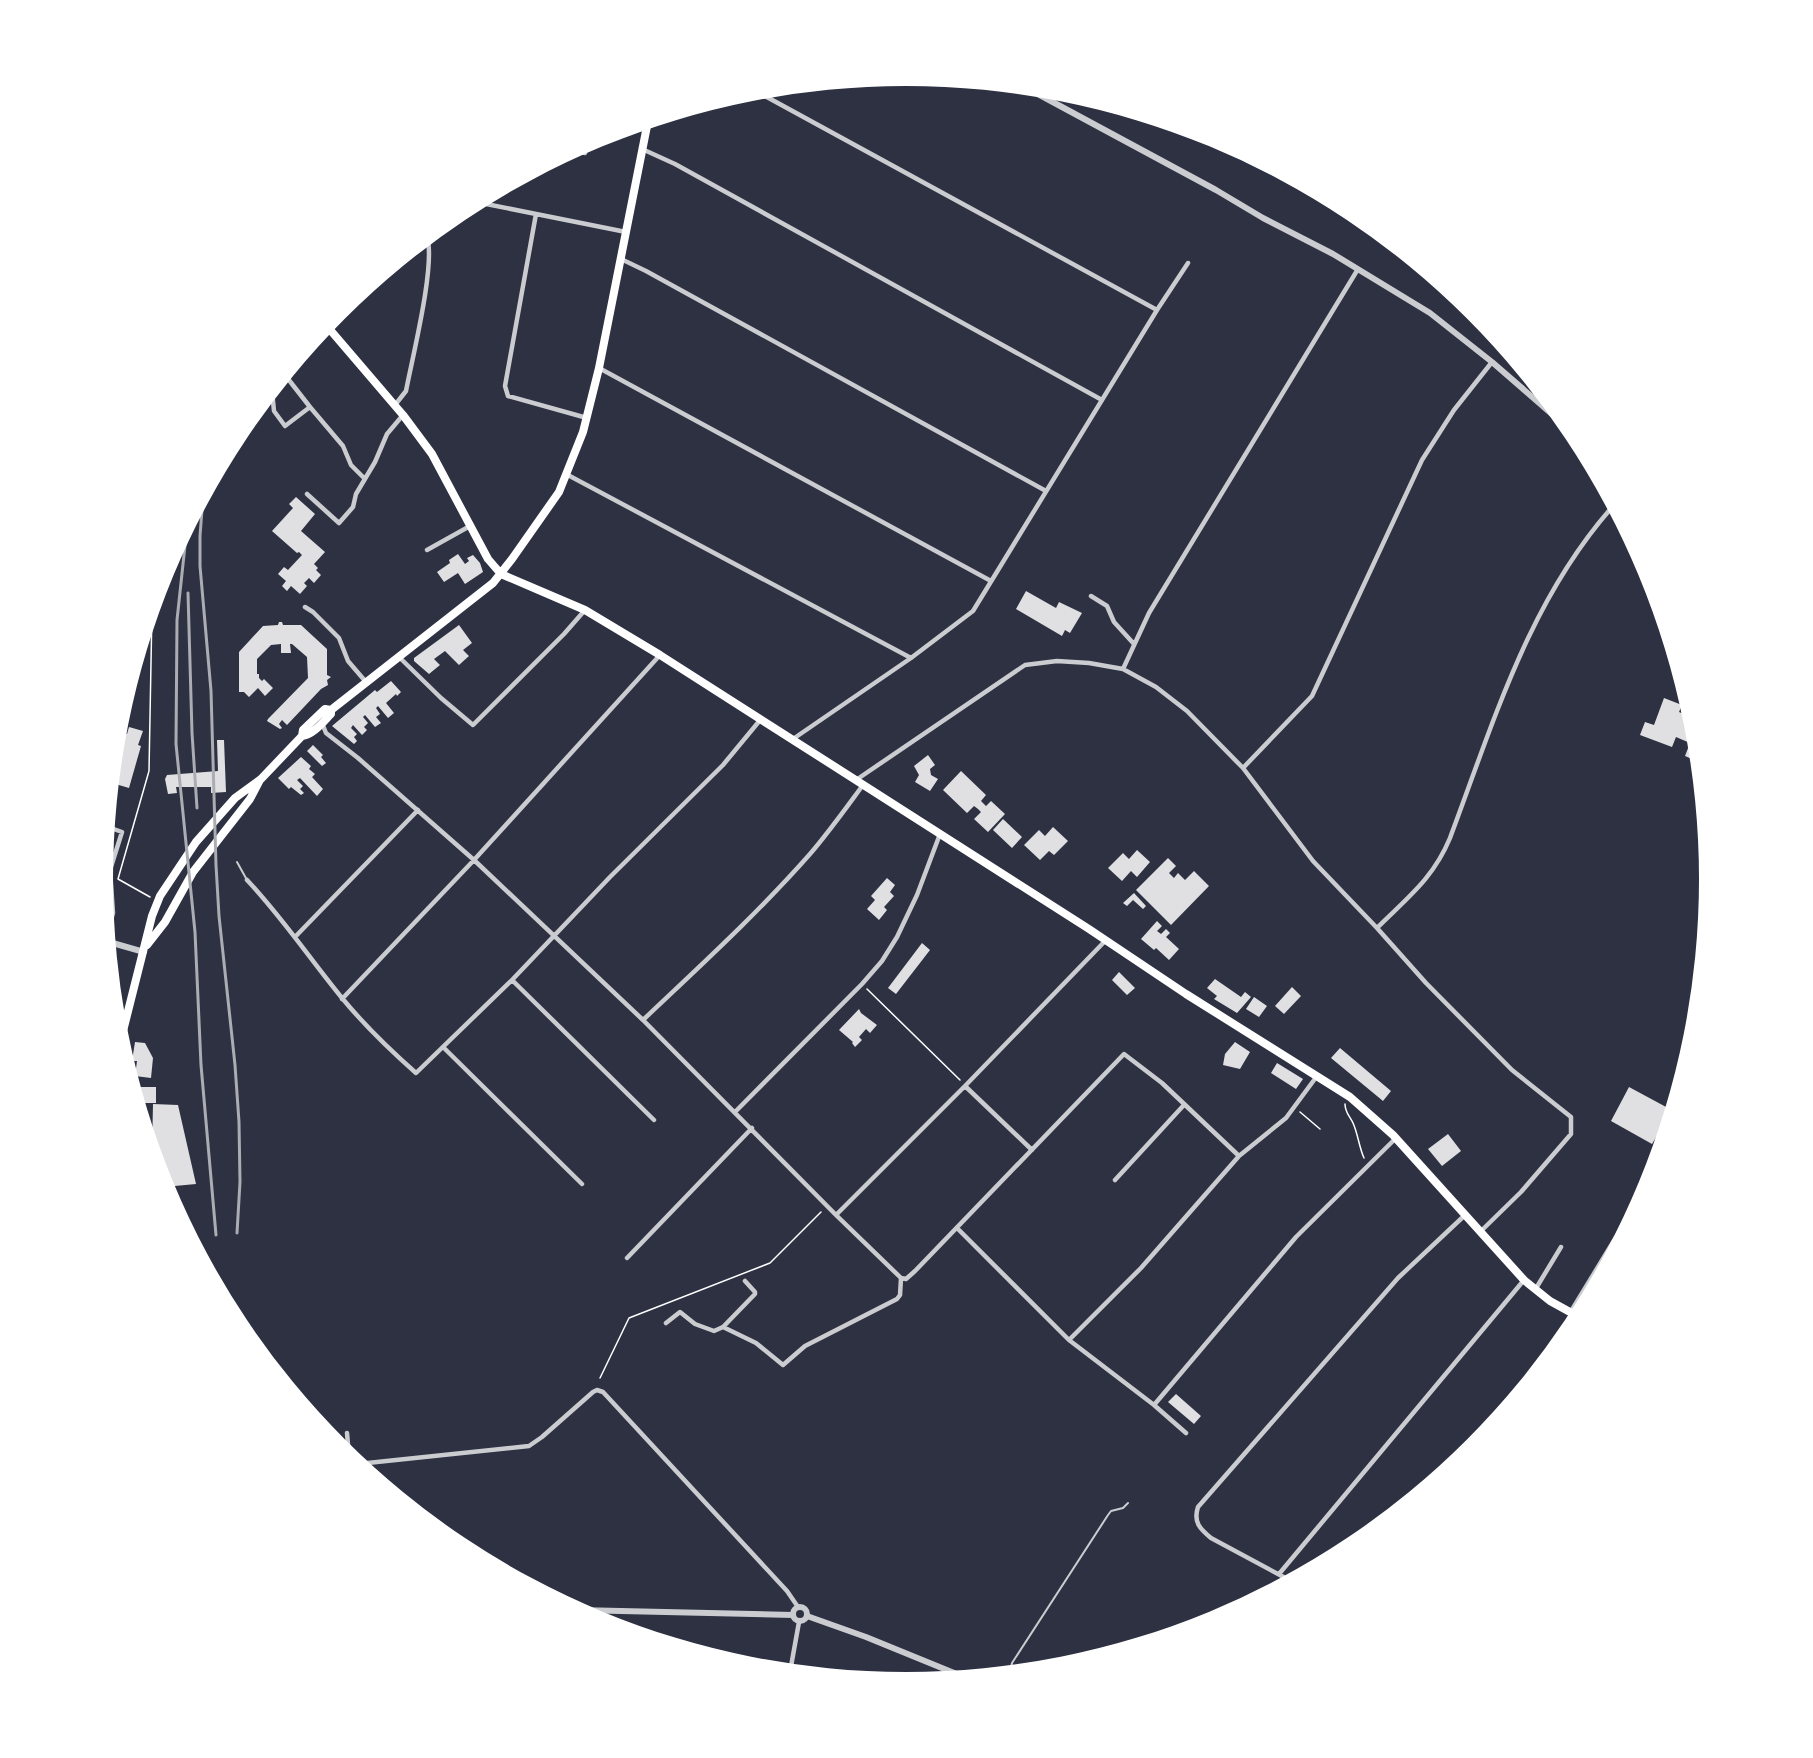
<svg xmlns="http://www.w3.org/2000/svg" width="1813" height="1758" viewBox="0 0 1813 1758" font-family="Jost,sans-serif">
<rect width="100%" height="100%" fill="#2d3142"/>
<path fill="#e0e0e3" d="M296,497L315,514L301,531L325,552L314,564L318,568L316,570L321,575L314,583L309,578L304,583L307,586L300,594L291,586L287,591L282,586L286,581L278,574L284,567L288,570L302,555L299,552L297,553L272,531L293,508L289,504Z
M458,554L465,564L469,561L467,558L473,555L480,563L483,572L465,584L458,573L444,582L437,572L450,563L449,560Z
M1026,591L1056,608L1059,602L1082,613L1070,633L1065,630L1062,636L1016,609Z
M279,622H282L283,625H301L327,649V675L331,677L327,680L328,685L321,689L287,725L282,720L279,724L282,728L280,729L267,721L268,719L308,678L307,657L292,644H290L291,653H281V644L271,645L257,659V674H259V678L262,681L264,679L273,688L265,696L258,688L249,697L244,692H239V652L263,626L278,625Z
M459,625L472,643L463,650L469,656L459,665L445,651L434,659L440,665L429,674L414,661V658Z
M391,681L401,692L397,696L396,694L386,703L394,713L388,718L378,706L376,708L380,714L376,717L381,723L375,727L365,715L363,717L368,723L364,727L367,730L362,735L353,725L351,728L357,734L354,737L357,741L354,744L332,726L375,690L377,692Z
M1664,698L1682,705L1679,712L1694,718L1699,762L1685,756L1690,743L1676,737L1672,747L1640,735L1645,722L1654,725Z
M129,727L143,731L138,745L141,746L129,788L112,783L117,731L127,734Z
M217,740H224L226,792L211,793V787H176L177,793L168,794L165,779L167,775L218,771Z
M313,745L323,755L321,757L326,763L322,766L307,751Z
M928,755L935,765L930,769L931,775L938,779L930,791L915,782L919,775L914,766Z
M301,757L311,766L309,769L315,774L312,777L323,789L317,796L300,778L297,780L303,786L300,789L304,793L301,795L291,787L289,789L278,778Z
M961,771L986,795L981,801L986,806L991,801L1005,814L988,832L974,819L981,812L978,809L974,806L967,813L943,790Z
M1003,819L1022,837L1012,848L993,830Z
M1053,827L1068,841L1054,855L1049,851L1040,860L1024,845L1039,830L1045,836Z
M1137,850L1150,862L1137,877L1131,871L1122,881L1108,868L1123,853L1129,859Z
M1168,858L1176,866L1169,873L1174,878L1178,873L1185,880L1194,871L1209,886L1171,925L1136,890Z
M887,878L895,885L890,892L894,896L884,907L887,910L879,920L867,909L875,900L871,896Z
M1134,893L1146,906L1143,909L1133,900L1127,906L1123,903Z
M1157,921L1162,926L1157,931L1161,934L1166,929L1170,933L1166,937L1179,949L1169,960L1156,948L1154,950L1141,939Z
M922,943L930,950L896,994L888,988Z
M1119,972L1135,988L1127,995L1112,980Z
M1215,979L1241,997L1245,992L1251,997L1237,1013L1214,999L1217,996L1207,988Z
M1292,987L1301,996L1284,1014L1275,1006Z
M1254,997L1267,1006L1259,1017L1246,1009Z
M859,1009L861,1013L877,1025L870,1033L866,1029L859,1037L862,1040L855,1047L852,1043L853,1042L839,1030Z
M135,1042L145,1043L153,1058L151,1078L135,1076L137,1061H132Z
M1235,1042L1250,1052L1240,1069L1223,1065L1225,1054Z
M1340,1048L1391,1091L1383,1101L1331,1058Z
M1277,1063L1303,1079L1296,1089L1271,1073Z
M138,1087H156V1103H138Z
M1629,1087L1668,1108L1679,1090L1672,1111L1652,1144L1611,1121Z
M153,1104L178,1105L196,1184L164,1187L152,1149Z
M1448,1134L1461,1151L1442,1166L1428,1149Z
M1176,1394L1201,1416L1194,1424L1168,1402Z"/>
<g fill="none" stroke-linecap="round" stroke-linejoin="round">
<path stroke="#fff" stroke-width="1.5" d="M150,897L118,879L149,771L152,609
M867,989L960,1080
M1345,1104C1345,1113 1350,1116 1353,1123C1358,1134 1359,1147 1364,1158
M1300,1112L1320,1129
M600,1378L629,1318L770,1263L821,1212"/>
<path stroke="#caccd0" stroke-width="2" d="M237,862L247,880
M1010,1673L1012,1663L1108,1515L1111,1511L1123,1508L1128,1503"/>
<path stroke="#caccd0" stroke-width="4.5" d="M754,90L1157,310
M642,149L675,164L1102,400
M573,150L585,153
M476,202L626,232
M536,214L505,386L508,396L587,418
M621,259L646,271L1046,491
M599,368L991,581
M272,391L274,411L285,426L310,407L285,375
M395,405L406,391C412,359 436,264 427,237
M310,407L343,446L351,465L365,479
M566,474L911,658
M307,494L339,523L353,507L356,494L375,462L387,434L403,415
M427,550L470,526
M1091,596L1107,606L1114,622L1134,644
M305,607L313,612L339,638L348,661L366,682
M399,657L441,698L473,725L564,634L585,610
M1123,669L1149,613L1358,269
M322,723L326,733L358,758L474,860L643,1020L836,1215L901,1278
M793,739L911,658L973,611L1157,310L1188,263
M1243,768L1312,696L1422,460L1454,410L1492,362
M856,780L1025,665L1057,661L1089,663L1123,669L1156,687L1187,711L1243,768L1313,861L1377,928L1426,983L1512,1070L1571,1117V1134L1521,1192L1480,1232
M247,880C282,917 310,959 342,998C365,1026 390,1050 416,1073L512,980L610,877L723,765L761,719
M1377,928C1407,898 1433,879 1450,838C1494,721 1529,600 1614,505
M108,931L113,913L110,870L122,832L108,827
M295,937L418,810
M512,980L654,1120
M342,999L474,860L660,655
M643,1020C700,966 758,913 810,854C829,832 846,808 863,785
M443,1047L582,1184
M965,1086L1032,1150
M735,1112L862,984L882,961L897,937L917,895L940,834
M1115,1180L1183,1106
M836,1215L965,1086L1106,940
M957,1228L1069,1340L1154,1405L1186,1433
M627,1258L752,1128
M901,1278L906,1279L915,1271L1124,1054L1162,1083L1239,1156
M1535,1290L1561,1247
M1570,1313L1621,1229
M666,1323L680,1312L695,1324L714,1331L723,1327L755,1294V1292L745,1281
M723,1327L756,1343L783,1365L805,1346L897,1299L900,1295L901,1278
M1069,1340L1141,1268L1239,1156L1286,1118L1317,1076
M1154,1405L1296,1237L1396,1138
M347,1433L349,1456
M358,1464L529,1446L542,1437L593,1392L597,1390L603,1392L787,1591L798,1607
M1279,1574L1524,1280
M1291,1581L1211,1538C1200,1529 1193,1522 1198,1507L1398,1278L1464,1216
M790,1672L799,1622"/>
<path stroke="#caccd0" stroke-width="6" d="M1023,86L1216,190L1263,218L1333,254L1430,313L1492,362L1577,436
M109,942L144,952
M793 1614a7 7 0 1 1 14 0a7 7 0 1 1-14 0Z
M577,1610L793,1615
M807,1616L866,1637L964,1677"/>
<path stroke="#fff" stroke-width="8" d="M326,325L403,415L432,454L488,559L501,574L585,610L660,655L1089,929L1186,994L1350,1097L1393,1135L1524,1280L1550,1301L1579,1317
M302,736C313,735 323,722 331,714V710
M147,945L165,922L193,872L250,799L260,780
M120,1043L152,916L160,896L196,842L235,798L261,779L302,736L303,730L325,709L331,710L493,583L512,559L559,492L583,432L599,368L648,121"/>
<path stroke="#abadb3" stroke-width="3" d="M203,497L200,536V566L211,691L216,865L219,916L235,1065L239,1122L240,1182L237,1233
M187,527L177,620L176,744L195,932L201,1065L216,1235
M188,593L192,733L197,808"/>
</g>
<path d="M0 0H1813V1758H0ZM113 879a793 793 0 1 1 1586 0a793 793 0 1 1-1586 0Z" fill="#fff" fill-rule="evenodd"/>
</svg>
